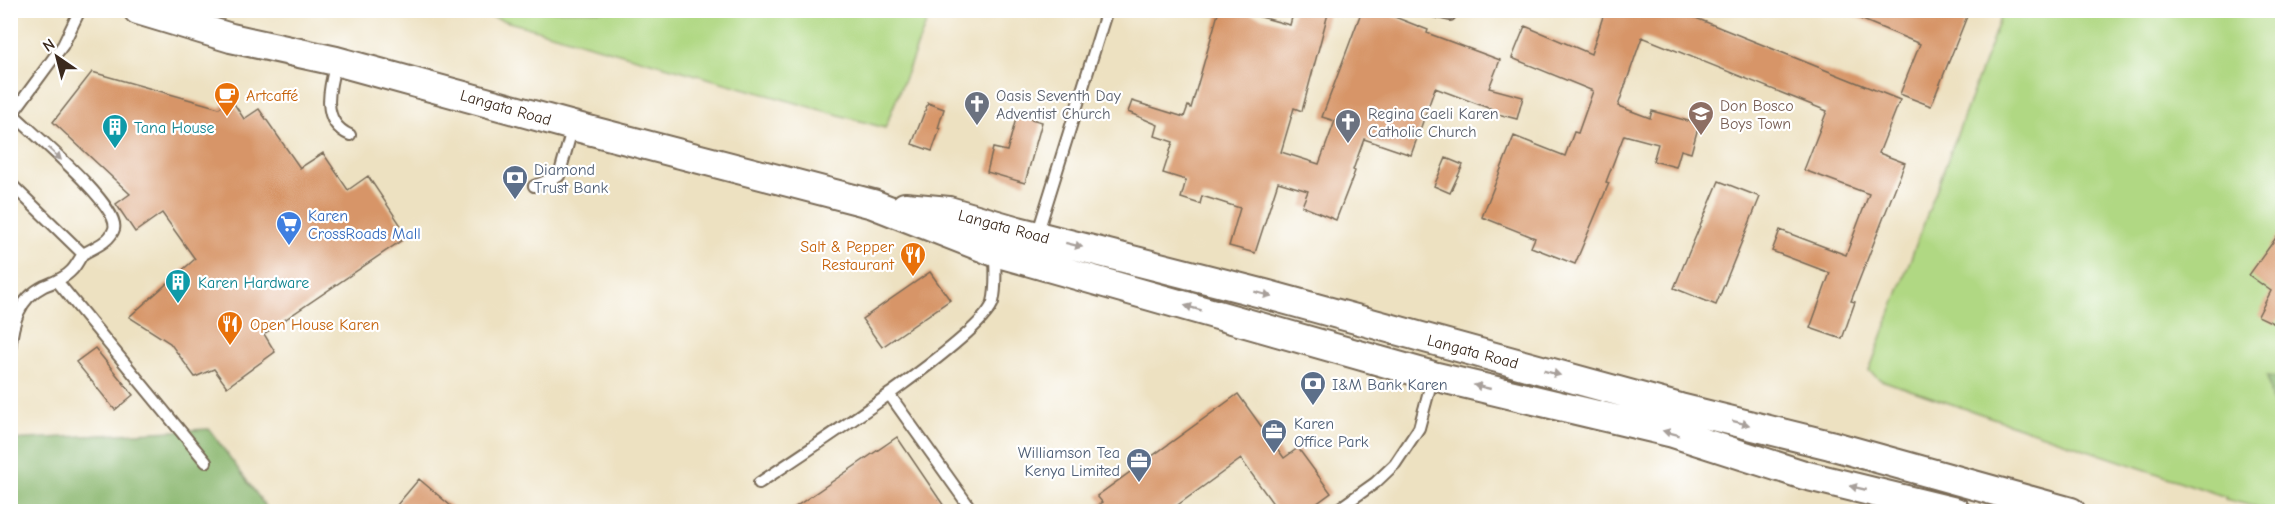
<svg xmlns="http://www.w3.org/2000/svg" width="2293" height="522" viewBox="0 0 2293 522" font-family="'Comic Neue',sans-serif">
<rect width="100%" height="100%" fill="#fff"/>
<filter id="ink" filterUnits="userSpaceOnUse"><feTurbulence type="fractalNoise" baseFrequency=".0167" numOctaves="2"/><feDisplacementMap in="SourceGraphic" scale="12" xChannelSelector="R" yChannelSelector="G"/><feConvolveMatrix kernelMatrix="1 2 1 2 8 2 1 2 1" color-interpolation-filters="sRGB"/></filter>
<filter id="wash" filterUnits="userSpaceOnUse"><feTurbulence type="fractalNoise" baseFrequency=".008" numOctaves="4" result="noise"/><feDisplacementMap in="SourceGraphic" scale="24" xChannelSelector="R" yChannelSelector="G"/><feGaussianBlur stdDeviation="1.35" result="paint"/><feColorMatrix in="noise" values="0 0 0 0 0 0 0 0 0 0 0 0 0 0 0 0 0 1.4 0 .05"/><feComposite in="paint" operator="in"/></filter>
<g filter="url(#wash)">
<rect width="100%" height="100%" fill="#ede1c1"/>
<path fill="#b0d883" stroke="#768150" stroke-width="1.5" d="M470,11H931L885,128Z
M2003,11H2282V511H2273L2225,499L2226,497L1881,380L1869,371Z"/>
<path fill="#8cb871" stroke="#647148" stroke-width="1.5" d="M2267,376L2282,378V413L2272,402Z
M209,429L269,511L11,512V440Z"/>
<g id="blocks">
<path fill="#d79567" d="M1219,10H1235L1290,25L1294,10H1329L1302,111L1294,108L1281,152L1319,164L1335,121L1322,117L1362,10H1377L1428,30L1427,33L1500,60L1489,88L1523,97L1517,119L1490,112L1491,109L1435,88L1411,155L1364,139L1353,170L1355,171L1336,220L1302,206L1308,191L1278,182L1255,253L1229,246L1240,208L1202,196L1200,204L1181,198L1186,180L1163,173L1173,142L1155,136L1158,125L1128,112L1132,101L1184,117L1188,106L1191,108Z
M1605,10H1676L1900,100L1879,153L1905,163L1851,301L1855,302L1842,339L1810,328L1830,273L1772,251L1780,230L1846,255L1869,194L1804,170L1827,111L1642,37L1618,106L1650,118L1652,111L1699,124L1691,153L1681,150L1676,167L1653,161L1658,144L1624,135L1606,182L1609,183L1575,264L1531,247L1535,238L1482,217L1514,136L1565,156L1574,132L1578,133L1593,91L1512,58L1525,26L1591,54Z
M1839,10H1958L1968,14L1931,106L1900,94L1920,44Z
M92,72L219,108L231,99L244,119L259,109L300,168L323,153L348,190L368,176L408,236L264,334L275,352L227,387L214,369L195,377L170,343L129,317L195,259L162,213L135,232L116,204L130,194L53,122Z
M928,103L944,109L938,128L940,129L932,151L912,144Z
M1017,115L1042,122L1025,183L987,172L993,148L1007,151Z
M1446,158L1463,165L1450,193L1434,186Z
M1719,181L1760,197L1716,305L1674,288Z
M2283,228V310L2275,324L2258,316L2271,291L2249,275Z
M930,272L950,300L882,347L862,319Z
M95,348L133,395L115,410L76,362Z
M1238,394L1284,458L1298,448L1331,493L1305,512H1279L1241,459L1168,512H1088L1102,502L1097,496Z
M897,437L948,512H788Z
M419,479L458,512H391Z"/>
</g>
</g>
<g filter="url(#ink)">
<use href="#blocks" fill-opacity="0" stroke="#796a57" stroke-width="1.5"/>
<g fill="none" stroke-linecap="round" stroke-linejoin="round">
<defs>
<path id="lane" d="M1428,10L1450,15
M336,62C329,88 320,122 350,135
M10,117L63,45L80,10
M10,183L83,254C93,248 110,242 114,229C121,206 31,132 13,114
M534,186L559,176L573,126
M1037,235L1107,10
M57,281L206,462
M10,349C13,323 18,299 44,286C54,282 65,278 72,270C76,266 79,259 83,254
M889,394L973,512
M759,483C798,457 983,337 993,302C997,287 995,268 995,252
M1334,512L1375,483L1395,464L1419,428L1433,376"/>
<path id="secondary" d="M138,10L231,38L336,61L573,126L873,204L995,252L1433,376L1673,433L1804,475L1956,512
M905,207L949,211L1018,231L1265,294L1680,408L1830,445L2071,512"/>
</defs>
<use href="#lane" stroke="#796a57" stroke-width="14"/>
<use href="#secondary" stroke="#796a57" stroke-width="32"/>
<use href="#lane" stroke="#fff" stroke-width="10"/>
<use href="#secondary" stroke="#fff" stroke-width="28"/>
</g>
<defs><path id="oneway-solid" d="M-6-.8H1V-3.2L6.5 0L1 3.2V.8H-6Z" transform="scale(1.5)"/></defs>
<g fill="#a79f9a">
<use href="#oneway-solid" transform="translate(55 154) rotate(43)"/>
<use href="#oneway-solid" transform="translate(1074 245) rotate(14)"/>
<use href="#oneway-solid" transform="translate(1263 294) rotate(15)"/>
<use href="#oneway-solid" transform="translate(1193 308) rotate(-164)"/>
<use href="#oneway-solid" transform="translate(1552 373) rotate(15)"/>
<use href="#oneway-solid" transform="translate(1482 387) rotate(-167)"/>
<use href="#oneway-solid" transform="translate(1741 423) rotate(14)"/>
<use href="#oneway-solid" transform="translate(1671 433) rotate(-165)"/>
<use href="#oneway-solid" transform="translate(1858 488) rotate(-167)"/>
</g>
</g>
<defs>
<symbol id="cafe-pin" viewBox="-11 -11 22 30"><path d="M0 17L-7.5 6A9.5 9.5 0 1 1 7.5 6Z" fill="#e8710a" stroke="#fff"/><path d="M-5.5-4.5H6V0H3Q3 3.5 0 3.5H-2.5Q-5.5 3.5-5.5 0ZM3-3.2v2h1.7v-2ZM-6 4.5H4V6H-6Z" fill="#fff"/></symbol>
<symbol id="church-pin" viewBox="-11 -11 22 30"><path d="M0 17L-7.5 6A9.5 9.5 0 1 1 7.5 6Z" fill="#6b7280" stroke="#fff"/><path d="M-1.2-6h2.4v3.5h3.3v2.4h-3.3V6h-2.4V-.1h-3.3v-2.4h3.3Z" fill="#fff"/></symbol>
<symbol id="school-pin" viewBox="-11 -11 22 30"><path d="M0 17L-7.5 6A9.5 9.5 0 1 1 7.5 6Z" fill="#8d6e63" stroke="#fff"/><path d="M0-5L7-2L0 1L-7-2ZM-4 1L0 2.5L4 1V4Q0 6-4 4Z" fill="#fff"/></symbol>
<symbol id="building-pin" viewBox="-11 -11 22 30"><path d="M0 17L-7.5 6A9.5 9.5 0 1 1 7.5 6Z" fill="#0f9aa8" stroke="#fff"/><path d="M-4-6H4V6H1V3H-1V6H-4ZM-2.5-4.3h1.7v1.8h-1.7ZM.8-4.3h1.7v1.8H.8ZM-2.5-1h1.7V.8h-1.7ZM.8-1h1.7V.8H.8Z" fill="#fff"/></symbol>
<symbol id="bank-pin" viewBox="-11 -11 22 30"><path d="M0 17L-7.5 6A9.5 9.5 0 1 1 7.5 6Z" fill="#5c6f8a" stroke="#fff"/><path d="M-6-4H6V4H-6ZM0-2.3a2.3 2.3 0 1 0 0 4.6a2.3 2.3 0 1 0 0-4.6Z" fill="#fff"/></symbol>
<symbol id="supermarket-pin" viewBox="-11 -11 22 30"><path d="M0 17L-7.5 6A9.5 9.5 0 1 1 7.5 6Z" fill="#3f7fe0" stroke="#fff"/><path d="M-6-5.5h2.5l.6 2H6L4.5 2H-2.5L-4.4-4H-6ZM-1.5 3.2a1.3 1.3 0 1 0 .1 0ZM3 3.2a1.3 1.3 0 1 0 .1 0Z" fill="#fff"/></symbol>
<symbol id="restaurant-pin" viewBox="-11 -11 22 30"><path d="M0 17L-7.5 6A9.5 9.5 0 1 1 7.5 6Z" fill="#e8710a" stroke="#fff"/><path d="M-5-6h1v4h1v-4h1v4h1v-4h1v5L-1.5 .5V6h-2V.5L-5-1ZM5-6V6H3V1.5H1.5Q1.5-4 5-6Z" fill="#fff"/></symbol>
<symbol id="office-pin" viewBox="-11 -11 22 30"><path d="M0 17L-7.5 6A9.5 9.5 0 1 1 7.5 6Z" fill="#5c6f8a" stroke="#fff"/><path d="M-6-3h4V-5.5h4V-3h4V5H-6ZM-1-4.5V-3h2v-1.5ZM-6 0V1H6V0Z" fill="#fff"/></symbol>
</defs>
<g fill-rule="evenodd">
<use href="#cafe-pin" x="212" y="80" width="30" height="40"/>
<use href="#church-pin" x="962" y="89" width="30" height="40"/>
<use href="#school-pin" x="1686" y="99" width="30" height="40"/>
<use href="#church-pin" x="1333" y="107" width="30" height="40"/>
<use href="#building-pin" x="100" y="112" width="30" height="40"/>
<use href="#bank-pin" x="500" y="163" width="30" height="40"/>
<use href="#supermarket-pin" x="274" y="209" width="30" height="40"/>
<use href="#restaurant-pin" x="898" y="240" width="30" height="40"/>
<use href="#building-pin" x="163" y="267" width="30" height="40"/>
<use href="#restaurant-pin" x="215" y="309" width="30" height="40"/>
<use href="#bank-pin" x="1298" y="369" width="30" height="40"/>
<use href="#office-pin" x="1259" y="417" width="30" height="40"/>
<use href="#office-pin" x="1124" y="446" width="30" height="40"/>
</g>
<g text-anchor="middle" stroke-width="4.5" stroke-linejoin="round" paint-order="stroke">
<g font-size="16" fill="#c56008" stroke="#fff" text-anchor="start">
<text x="246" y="101">Artcaffé</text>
<text x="894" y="252" text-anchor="end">Salt &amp; Pepper<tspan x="894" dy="18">Restaurant</tspan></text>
<text x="250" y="330">Open House Karen</text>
</g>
<g font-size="16" fill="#5b616d" stroke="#fff" text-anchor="start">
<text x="996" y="101">Oasis Seventh Day<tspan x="996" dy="18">Adventist Church</tspan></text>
<text x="1368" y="119">Regina Caeli Karen<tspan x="1368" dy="18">Catholic Church</tspan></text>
</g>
<g font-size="16" fill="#785e54" stroke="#fff" text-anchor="start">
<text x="1720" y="111">Don Bosco<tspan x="1720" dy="18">Boys Town</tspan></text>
</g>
<g font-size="16" fill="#3b2a1e" stroke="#fff">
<text transform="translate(506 107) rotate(16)" y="6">Langata Road</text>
<text transform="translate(1004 226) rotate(15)" y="6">Langata Road</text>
<text transform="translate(1473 351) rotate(15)" y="6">Langata Road</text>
</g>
<g font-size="16" fill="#0d838f" stroke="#fff" text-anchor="start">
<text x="134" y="133">Tana House</text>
<text x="198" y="288">Karen Hardware</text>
</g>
<g font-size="16" fill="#4e5e75" stroke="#fff" text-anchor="start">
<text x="534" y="175">Diamond<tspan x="534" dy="18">Trust Bank</tspan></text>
<text x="1332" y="390">I&amp;M Bank Karen</text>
<text x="1294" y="429">Karen<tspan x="1294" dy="18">Office Park</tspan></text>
<text x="1120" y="458" text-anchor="end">Williamson Tea<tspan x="1120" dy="18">Kenya Limited</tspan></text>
</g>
<g font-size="16" fill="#366cbe" stroke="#fff" text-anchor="start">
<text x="308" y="221">Karen<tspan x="308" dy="18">CrossRoads Mall</tspan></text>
</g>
</g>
<rect width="2293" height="522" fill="none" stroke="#fff" stroke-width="36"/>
<g transform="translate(57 57) rotate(325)" stroke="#ffffff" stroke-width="4.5" paint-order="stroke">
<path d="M0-4.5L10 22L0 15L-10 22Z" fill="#3b2a1e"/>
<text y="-9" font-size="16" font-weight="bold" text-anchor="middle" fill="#3b2a1e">N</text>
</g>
</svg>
